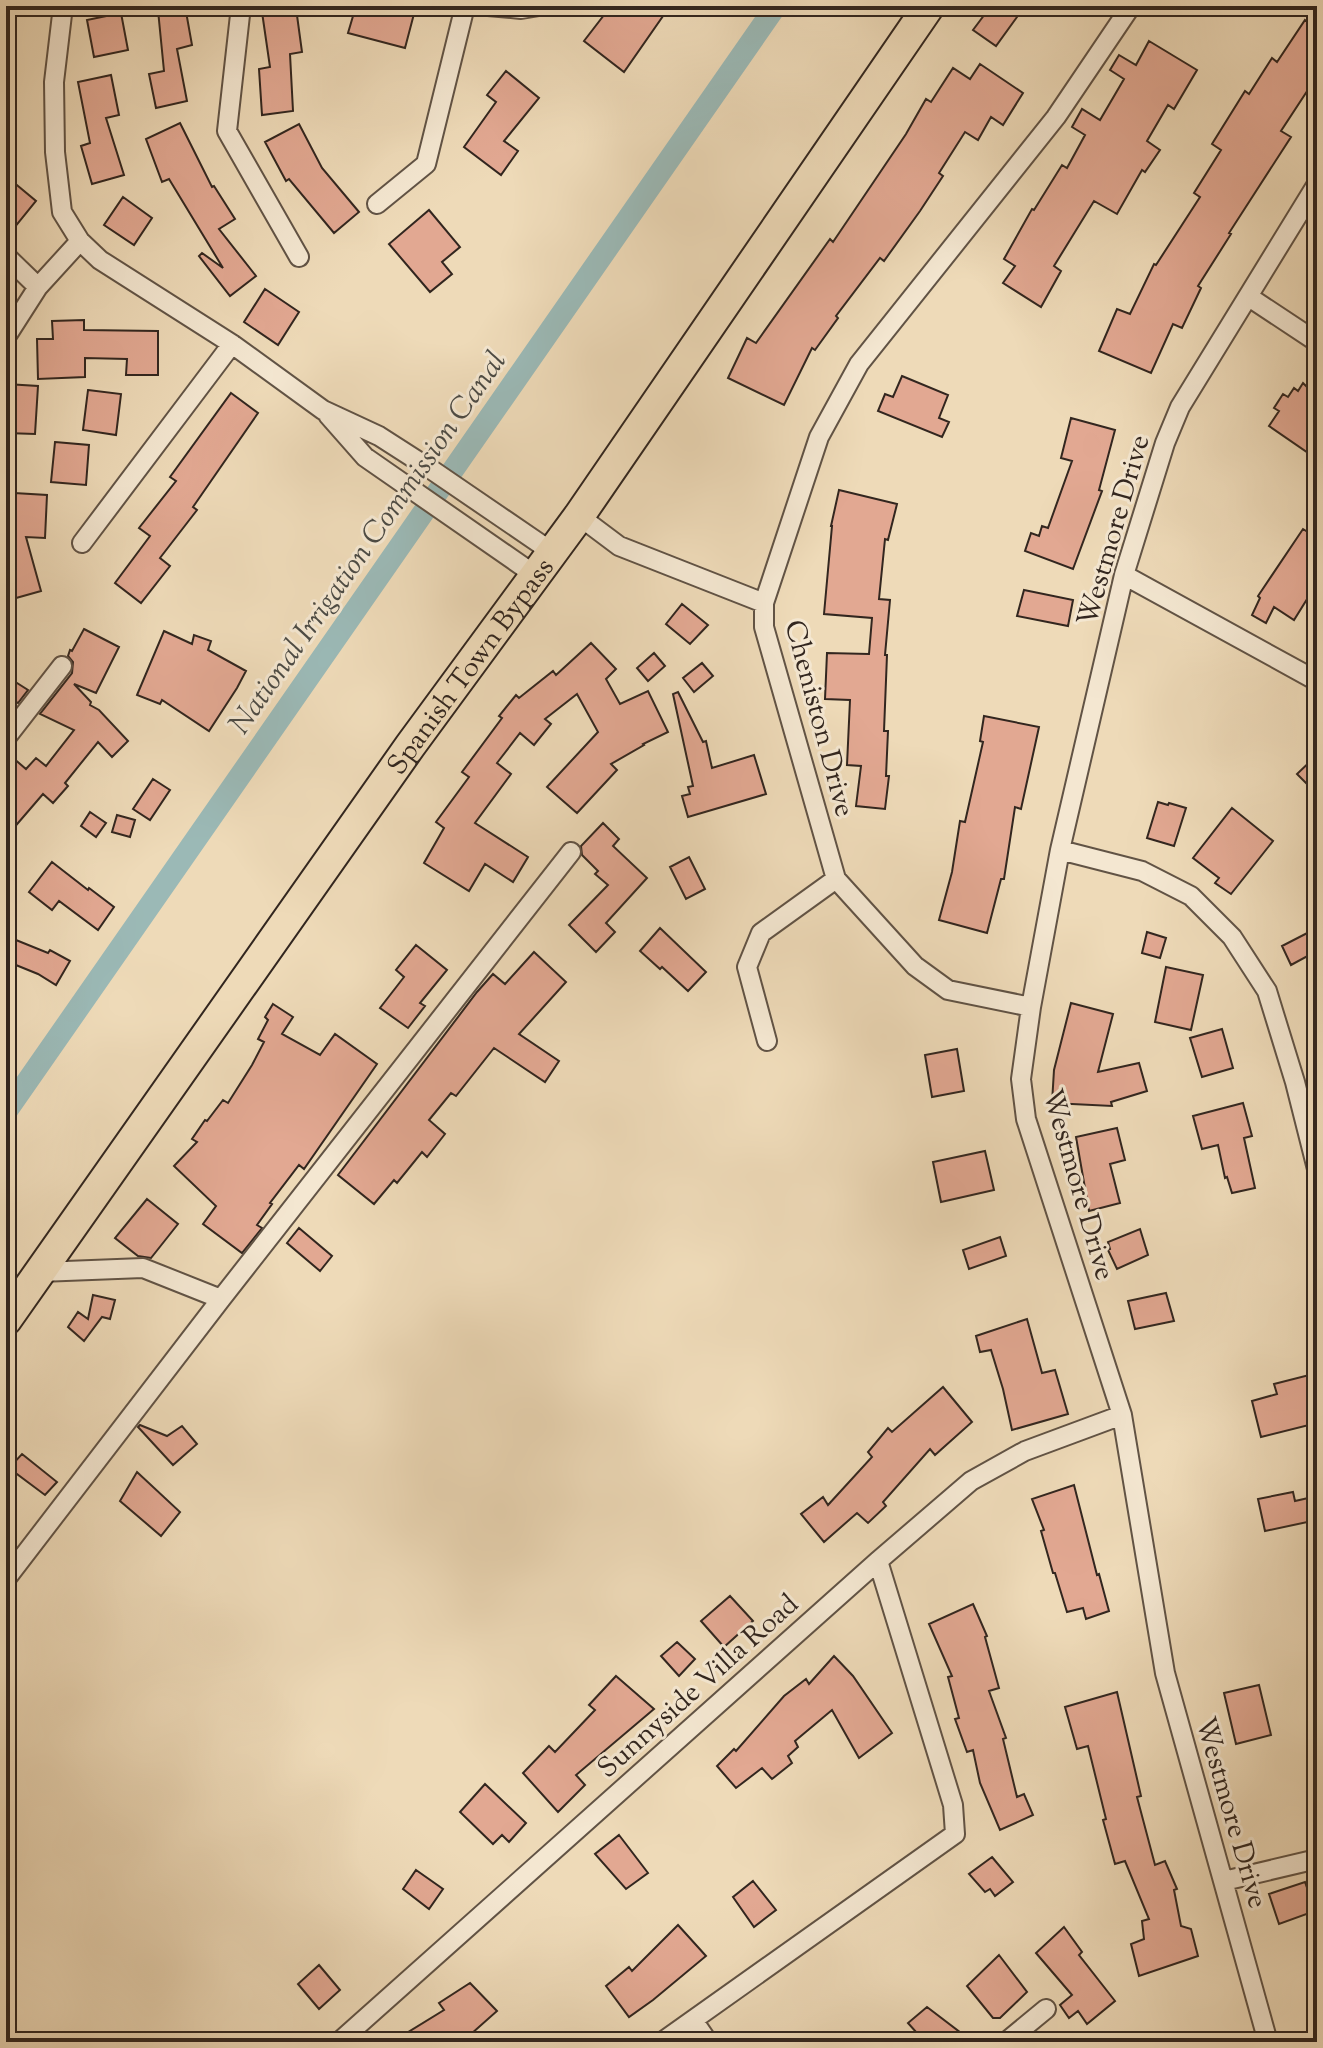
<svg xmlns="http://www.w3.org/2000/svg" width="1323" height="2048" viewBox="0 0 1323 2048" font-family="'Sorts Mill Goudy',serif">
<rect width="100%" height="100%" fill="#eedab8"/>
<filter id="stains"><feTurbulence type="fractalNoise" baseFrequency=".0025" numOctaves="4"/><feColorMatrix values="0 0 0 0 .2 0 0 0 0 .09 0 0 0 0 .02 0 0 0 .5 -.17"/></filter>
<radialGradient id="worn" r=".72"><stop offset=".6" stop-color="#630" stop-opacity="0"/><stop offset="1" stop-color="#630" stop-opacity=".3"/></radialGradient>
<g fill="none" stroke-linecap="round" stroke-linejoin="round">
<path stroke="#9bb9b6" stroke-width="22" d="M6,1112L776,6"/>
</g>
<path fill="#e2a892" stroke="#32261f" stroke-width="2" d="M185,6L192,45L177,49L187,101L156,108L149,74L164,71L158,10Z
M356,6H400L415,10L405,48L348,33Z
M611,6H670L624,72L584,41Z
M991,6H1025L996,46L973,30Z
M296,8L302,52L290,54L293,111L262,115L259,69L270,67L262,12Z
M121,13L128,50L94,57L87,20Z
M1305,20L1317,28V76L1281,131L1291,137L1229,233L1231,234L1198,286L1201,288L1182,328L1173,324L1151,373L1099,351L1117,309L1130,314L1154,264L1156,265L1200,197L1194,193L1221,150L1212,144L1245,91L1249,94L1272,58L1277,62Z
M1149,41L1197,70L1174,109L1168,105L1147,141L1160,150L1145,172L1142,170L1117,214L1094,201L1054,266L1061,271L1041,307L1003,283L1015,266L1004,259L1032,209L1034,210L1062,165L1067,168L1085,135L1072,127L1082,109L1100,120L1124,79L1110,70L1119,55L1136,65Z
M980,64L1023,93L1003,125L991,117L978,140L965,132L939,173L943,176L920,211L884,261L880,258L836,316L838,318L815,350L812,348L784,405L728,378L747,338L756,343L830,239L833,242L906,134L926,99L931,102L953,68L970,79Z
M506,71L539,98L504,141L518,151L501,175L464,147L496,102L487,95Z
M111,75L119,115L106,118L124,175L92,184L81,146L90,143L78,82Z
M180,123L212,187L214,186L235,219L219,229L256,276L230,296L199,256L202,253L223,268L169,179L162,182L146,139Z
M299,124L322,168L359,212L334,233L289,179L286,181L265,142Z
M6,176L36,201L6,238Z
M123,197L152,218L134,245L104,225Z
M429,210L460,247L442,262L452,274L430,292L389,244Z
M265,289L299,312L278,345L244,322Z
M84,320V330L158,331V375H126L127,359L85,358V377L38,379L37,339H53L52,321Z
M902,376L948,395L939,418L949,422L942,437L878,411L885,394L893,397Z
M1303,383L1317,397V459L1269,426L1279,411L1274,408L1283,394L1288,397L1294,388L1298,391Z
M6,384L38,386L35,434L6,433Z
M88,390L121,394L116,435L83,430Z
M231,393L258,413L193,507L197,510L160,558L170,566L141,603L115,583L150,536L139,528L176,481L170,477Z
M1071,418L1115,430L1099,490L1102,491L1073,569L1025,551L1031,533L1039,536L1042,526L1048,528L1072,461L1061,458Z
M55,442L89,445L86,485L51,482Z
M839,490L897,504L888,540L885,539L879,599L890,600L885,655H887L884,731H888L886,776H889L885,809L856,806L861,766L847,765L850,700L825,699L827,653L869,654L872,618L824,614L832,526H831Z
M14,493L47,495L45,538L26,537L41,591L9,600L6,590V558L10,557Z
M1303,529L1317,538V602L1309,596L1294,620L1274,607L1266,623L1252,615L1260,598L1258,596Z
M1024,590L1073,600L1068,626L1017,616Z
M682,604L708,625L690,644L666,624Z
M84,629L119,647L96,693L74,684L91,702L90,705L99,710L128,741L112,757L98,742L65,783L68,786L53,803L43,794L6,837V752L26,769L36,758L46,766L74,730L40,714L72,673L73,662L68,656L70,650L72,651Z
M164,631L192,644L194,635L211,641L208,650L246,671L237,688L209,731L162,700L160,704L137,695Z
M591,643L616,669L606,679L620,704L648,691L668,732L643,744L644,745L611,764L617,770L577,813L547,787L598,732L577,694L545,719L551,724L534,745L520,733L497,763L511,774L475,823L528,857L513,882L485,864L469,891L424,863L444,828L436,822L469,777L462,772L502,718L499,716L516,695L519,698L553,671L556,675Z
M654,653L665,666L648,681L637,668Z
M702,663L713,676L694,692L683,678Z
M6,676L28,690L18,703L6,697Z
M678,692L703,742L706,741L712,768L754,755L766,794L688,817L682,796L690,794L688,787L693,786L673,694Z
M984,716L1039,727L1021,809L1015,807L1004,879H1001L987,933L939,920L952,872L960,821L965,822L983,742L980,741Z
M1317,755V794L1297,774Z
M153,779L170,790L150,820L133,809Z
M1158,802L1168,805L1169,803L1186,808L1174,846L1147,838Z
M1232,808L1273,841L1231,894L1215,883L1219,878L1193,858Z
M90,812L106,823L96,837L81,826Z
M117,815L135,820L130,837L112,832Z
M603,823L619,839L613,846L647,878L606,923L615,932L596,952L569,925L608,885L595,874L598,871L582,855L581,846Z
M689,857L705,889L686,899L670,867Z
M52,862L88,890L89,888L114,907L98,930L59,901L52,910L29,892Z
M660,928L706,972L688,991L662,967L660,969L640,951Z
M1317,928V951L1291,965L1282,946Z
M1147,932L1166,938L1160,958L1142,953Z
M11,938L48,953L50,950L70,961L56,985L38,974L6,961V952Z
M416,945L447,970L420,1003L425,1006L408,1028L380,1008L404,977L396,970Z
M534,952L566,982L519,1034L559,1061L545,1082L494,1048L456,1096L451,1093L429,1120L445,1134L427,1157L422,1152L397,1183L394,1180L374,1204L338,1175L477,992L493,974L505,984Z
M1166,967L1203,975L1191,1030L1155,1022Z
M1071,1003L1113,1014L1098,1072L1139,1063L1147,1091L1111,1102L1112,1106L1052,1103L1054,1070Z
M273,1004L293,1017L282,1034L320,1055L335,1034L377,1064L304,1169L299,1165L270,1203L272,1204L257,1225L262,1228L242,1253L203,1224L216,1206L174,1166L197,1142L192,1139L205,1120L207,1121L223,1100L228,1103L252,1065L264,1042L258,1039L268,1020L265,1017Z
M1222,1029L1233,1068L1202,1077L1190,1038Z
M957,1049L964,1091L932,1097L925,1055Z
M1243,1103L1252,1136L1244,1138L1255,1188L1232,1193L1227,1177L1225,1178L1218,1145L1202,1149L1193,1116Z
M1117,1128L1125,1160L1110,1164L1120,1203L1089,1211L1076,1137Z
M985,1151L994,1190L941,1202L933,1162Z
M147,1199L178,1224L151,1258L138,1256L115,1238Z
M299,1228L332,1256L320,1271L287,1243Z
M1140,1229L1148,1255L1117,1269L1108,1250L1110,1249L1108,1242Z
M1000,1237L1006,1256L969,1269L963,1250Z
M1166,1293L1174,1321L1135,1329L1128,1301Z
M93,1295L115,1300L110,1319L102,1317L84,1341L68,1327L78,1312L88,1319Z
M1027,1319L1042,1373L1055,1370L1068,1414L1012,1430L1003,1389L991,1350L980,1352L976,1336Z
M1317,1373V1423L1261,1437L1252,1401L1277,1394L1274,1384Z
M943,1387L972,1422L935,1455L930,1449L883,1502L886,1506L868,1523L857,1513L824,1542L801,1514L823,1497L828,1505L872,1457L868,1452L888,1428L892,1432Z
M140,1425L167,1436L182,1426L197,1444L173,1465L138,1427Z
M22,1454L57,1482L45,1495L9,1468Z
M137,1472L180,1512L161,1536L120,1501Z
M1074,1485L1097,1575L1099,1574L1109,1611L1086,1619L1083,1608L1067,1612L1055,1573H1053L1041,1531L1044,1530L1032,1499Z
M1293,1492L1295,1501L1317,1496V1520L1265,1531L1258,1499Z
M730,1596L753,1621L724,1647L701,1621Z
M973,1604L987,1636L985,1637L999,1688L989,1691L1006,1738L1003,1739L1017,1797L1024,1794L1033,1815L1000,1830L980,1783L973,1750L967,1752L955,1719L959,1718L948,1677L952,1676L929,1624Z
M677,1642L695,1659L679,1676L661,1656Z
M834,1656L853,1676L892,1733L859,1758L832,1710L795,1741L798,1747L788,1756L792,1763L772,1779L762,1768L736,1788L717,1766L734,1749L736,1751L784,1696L806,1679L809,1684Z
M616,1676L654,1709L576,1775L585,1785L558,1812L523,1773L549,1746L555,1752L595,1710L589,1705Z
M1259,1685L1271,1735L1236,1744L1224,1693Z
M1117,1692L1141,1796L1137,1797L1155,1865L1165,1861L1177,1889L1174,1890L1181,1926L1191,1929L1198,1956L1139,1976L1131,1944L1144,1939L1142,1921L1149,1919L1125,1861L1115,1864L1103,1820L1106,1819L1088,1746L1077,1749L1065,1707Z
M485,1784L526,1823L509,1842L502,1835L493,1844L460,1812Z
M619,1835L648,1873L626,1889L595,1854Z
M992,1857L1013,1882L995,1896L990,1889L985,1892L969,1874Z
M416,1870L443,1889L429,1909L403,1889Z
M753,1881L776,1910L754,1927L733,1897Z
M1305,1882L1315,1911L1279,1924L1269,1894Z
M678,1925L706,1956L653,2000L629,2017L606,1986L629,1967L632,1971Z
M1064,1927L1082,1952L1079,1955L1115,2001L1087,2024L1078,2011L1069,2018L1060,2005L1072,1995L1036,1953Z
M999,1955L1027,1992L1000,2018H993L967,1986Z
M319,1965L340,1990L319,2009L298,1984Z
M470,1983L497,2011L462,2042H392L444,2010L439,2003Z
M927,2007L961,2033L953,2042H925L908,2023Z"/>
<g fill="none" stroke-linecap="round" stroke-linejoin="round">
<defs>
<path id="minor" d="M63,6L54,82L55,152L62,212L80,241L100,260L232,344L323,410L379,436L432,470L552,552
M241,6L227,131L299,257
M488,6L521,9L539,6
M377,204L426,164L465,6
M6,256L38,287
M1249,297L1317,342
M6,337L38,287L80,241
M328,415L365,457L535,575
M579,516L619,546L764,603
M82,543L232,344
M1124,575L1317,681
M6,738L62,666
M1060,850L1142,871L1191,896L1232,937L1267,991L1295,1082L1317,1169
M1031,1007L948,990L915,966L836,879L764,627V603L819,437L859,364L1056,117L1131,6
M767,1041L747,967L761,933L836,879
M40,1272L143,1268L221,1299
M6,1579L221,1299L571,852
M1224,1881L1317,1859
M693,2020L708,2042
M339,2042L878,1561L971,1481L1025,1451L1122,1415
M662,2042L955,1834L953,1805L878,1561
M1006,2042L1046,2009
M1268,2042L1165,1673L1122,1415L1026,1119L1021,1079L1031,1007L1060,850L1124,575L1165,443L1180,407L1317,184"/>
<g id="primary">
<path id="s1" d="M6,1320L410,746L579,516L929,6"/>
</g>
</defs>
<use href="#minor" stroke="#615345" stroke-width="22"/>
<use href="#primary" stroke="#32261f" stroke-width="34"/>
<use href="#minor" stroke="#f4e7d1" stroke-width="18"/>
<use href="#primary" stroke="#eedab8" stroke-width="30"/>
</g>
<g text-anchor="middle" stroke-width="6" stroke-linejoin="round" paint-order="stroke">
<g font-size="28" fill="#32261f" stroke="#f4e7d1">
<text transform="translate(1112 530) rotate(-74)" y="10">Westmore Drive</text>
<text dy="10" stroke="none"><textPath href="#s1" startOffset="802">Spanish Town Bypass</textPath></text>
<text transform="translate(821 718) rotate(75)" y="10">Cheniston Drive</text>
<text transform="translate(1080 1184) rotate(74)" y="10">Westmore Drive</text>
<text transform="translate(697 1685) rotate(-42)" y="10">Sunnyside Villa Road</text>
<text transform="translate(1233 1812) rotate(74)" y="10">Westmore Drive</text>
</g>
<g font-size="30" font-style="italic" fill="#4c4b45" stroke="#f4e7d1">
<text transform="translate(367 542) rotate(-55)" y="10">National Irrigation Commission Canal</text>
</g>
</g>
<rect width="1323" height="2048" fill="none" stroke="#eedab8" stroke-width="32"/>
<rect x="8" y="8" width="1307" height="2032" fill="none" stroke="#32261f" stroke-width="4"/>
<rect x="16" y="16" width="1291" height="2016" fill="none" stroke="#32261f" stroke-width="2"/>
<rect width="100%" height="100%" filter="url(#stains)"/>
<rect width="100%" height="100%" fill="url(#worn)"/>
</svg>
